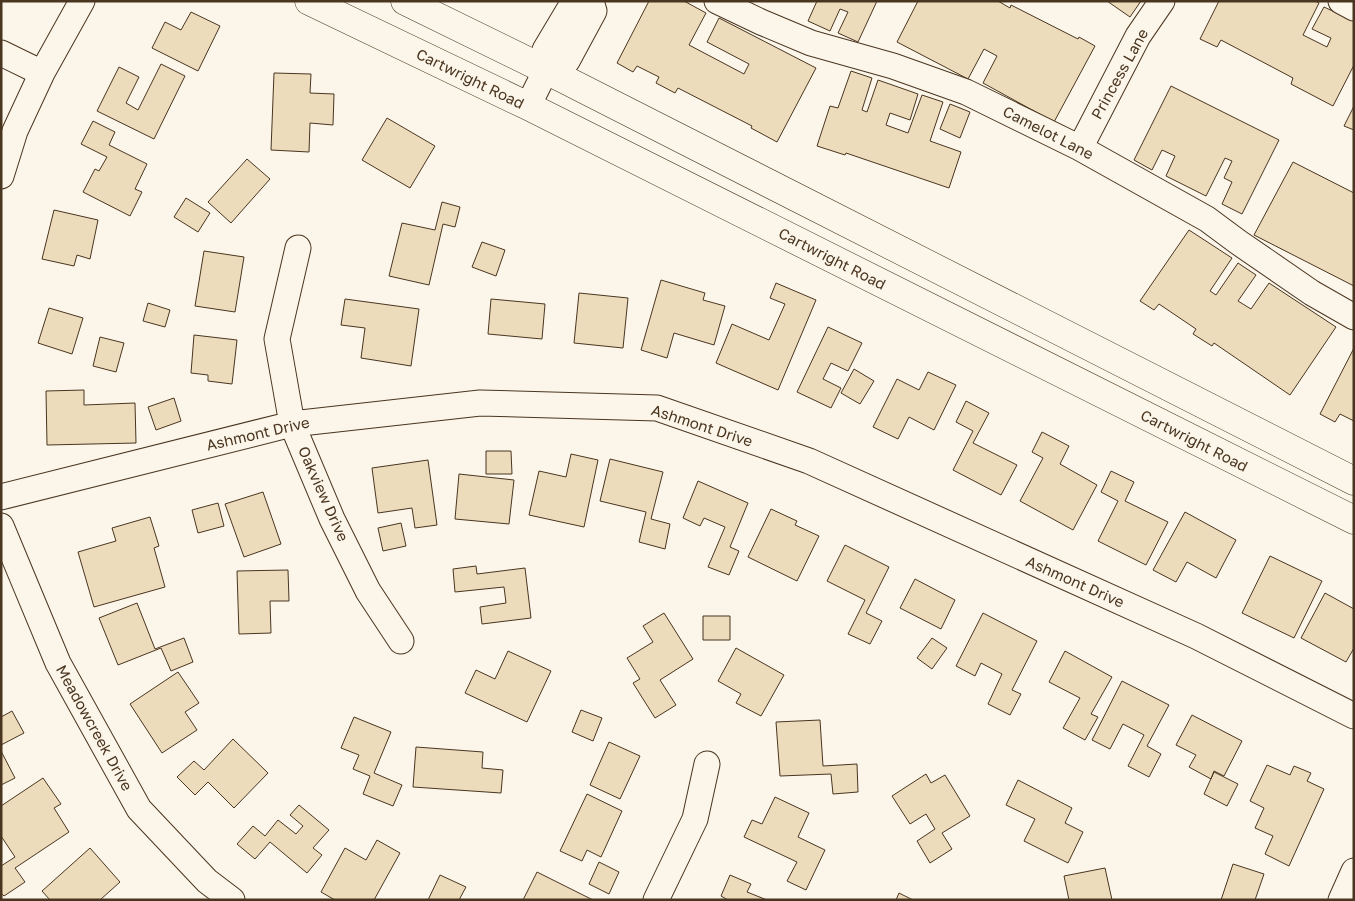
<svg xmlns="http://www.w3.org/2000/svg" width="1355" height="901" viewBox="0 0 1355 901" font-family="'Golos Text',sans-serif">
<rect width="100%" height="100%" fill="#fbf6e9"/>
<path fill="#ecdcbc" stroke="#4a3520" d="M649,1H684L706,13L689,45L744,74L749,64L707,42L719,18L816,68L777,142L751,128L752,126L678,88L675,93L656,83L659,77L637,66L633,72L617,63Z
M817,1H877L858,42L838,33L848,12L840,9L830,31L808,21Z
M918,1H998L1010,8L1011,5L1078,39L1079,37L1095,46L1054,122L983,83L997,56L984,49L968,79L897,42Z
M1107,1H1141L1130,17Z
M1219,1H1315L1319,3L1303,35L1327,47L1331,38L1312,29L1324,7L1354,21V65L1333,106L1291,84L1293,78L1221,40L1217,47L1200,39Z
M191,12L220,26L198,71L152,48L165,22L181,30Z
M161,64L185,76L154,139L97,111L119,67L139,77L126,103L138,110Z
M851,71L872,78L862,110L867,112L878,80L918,94L910,120L890,113L886,125L908,133L922,95L943,102L930,141L961,152L949,188L846,153L845,155L817,146L830,106L838,108Z
M274,73L311,74L310,93L334,94L333,125L310,123L309,152L271,150Z
M1171,86L1279,140L1242,214L1222,204L1232,182L1224,178L1232,161L1225,158L1206,196L1166,176L1175,156L1162,150L1152,170L1134,160Z
M950,104L970,112L960,138L940,129Z
M1354,106V130L1344,126Z
M387,118L435,146L410,188L362,160Z
M93,121L115,132L109,145L147,164L135,189L142,192L130,216L83,192L95,169L99,171L107,157L81,144Z
M247,159L270,179L231,223L208,202Z
M1293,162L1354,193V286L1254,235Z
M186,198L210,213L198,232L174,217Z
M442,202L460,207L455,227L443,224L429,285L389,276L402,223L435,230Z
M54,210L98,220L90,259L77,255L74,266L42,259Z
M1189,230L1232,258L1210,291L1216,295L1238,263L1256,275L1238,301L1251,309L1269,283L1336,327L1290,395L1214,343L1212,346L1193,334L1196,329L1159,304L1154,310L1140,301Z
M482,242L505,250L496,276L472,267Z
M204,251L244,257L235,312L195,306Z
M661,280L705,293L703,300L725,306L714,345L674,333L667,358L641,350Z
M776,283L816,300L778,390L716,363L732,324L769,340L785,304L770,298Z
M579,293L628,298L623,348L574,343Z
M345,299L419,309L411,366L361,358L365,328L341,325Z
M491,299L545,304L542,339L488,334Z
M148,303L170,310L165,327L143,321Z
M49,308L83,318L72,354L38,343Z
M828,327L862,343L848,371L831,363L823,379L841,388L831,408L797,392Z
M194,335L237,340L232,384L208,381V375L191,373Z
M100,337L124,343L116,372L93,366Z
M1354,348V421L1340,414L1335,422L1320,414Z
M854,369L874,381L860,404L841,393Z
M928,372L956,385L934,430L909,417L898,439L873,427L897,379L919,390Z
M84,390V405L135,403L136,443L47,445L46,391Z
M174,398L181,421L156,430L148,407Z
M966,401L989,413L973,443L1017,465L1001,495L953,470L973,431L956,422Z
M1042,432L1069,446L1060,464L1097,485L1073,530L1020,501L1043,458L1032,452Z
M486,451H511L512,474H486Z
M571,454L598,460L584,527L529,515L539,471L566,477Z
M610,459L663,472L651,519L670,524L665,549L639,542L646,512L600,501Z
M428,460L437,525L415,528L412,508L378,513L372,468Z
M1111,471L1134,482L1125,501L1168,522L1146,565L1098,541L1118,501L1101,492Z
M459,474L514,480L509,524L455,519Z
M698,481L748,503L730,547L739,551L729,575L708,567L725,527L704,518L700,526L683,518Z
M263,492L281,544L244,557L225,504Z
M218,503L224,526L198,533L192,510Z
M771,509L797,521L795,525L819,536L797,581L748,557Z
M1185,512L1236,540L1216,578L1187,562L1176,582L1153,570Z
M150,517L159,546L154,548L165,587L94,607L78,552L116,541L112,528Z
M401,523L406,546L383,551L378,528Z
M845,545L889,567L866,613L882,621L870,644L848,634L865,600L827,581Z
M1270,556L1322,581L1294,638L1242,613Z
M476,566L477,574L525,568L531,618L482,624L480,607L506,603L504,587L455,592L453,569Z
M288,570L289,601H270L271,633L239,634L237,571Z
M915,579L955,600L941,629L900,608Z
M1325,593L1354,609V648L1346,662L1301,638Z
M137,603L155,649L184,638L193,662L171,671L161,648L118,665L99,618Z
M664,613L693,659L660,680L676,705L655,718L633,683L640,679L627,658L653,642L643,626Z
M983,613L1037,641L1012,690L1021,694L1010,715L988,704L1002,674L981,663L975,676L956,666Z
M703,616H730V640H703Z
M932,638L947,648L932,669L917,658Z
M736,648L784,675L761,716L736,703L741,694L718,681Z
M508,651L551,671L527,722L465,693L476,670L495,679Z
M1065,651L1112,677L1091,714L1098,717L1085,740L1063,728L1080,698L1049,682Z
M178,672L199,703L185,712L197,730L162,753L130,704Z
M1122,681L1169,705L1147,746L1161,754L1149,777L1128,766L1144,735L1123,724L1110,749L1092,740Z
M581,710L602,718L593,741L572,732Z
M12,711L24,733L1,745V717Z
M1192,715L1242,741L1224,776L1214,771L1211,779L1189,767L1196,755L1176,745Z
M354,717L391,732L374,773L402,785L393,806L363,794L370,776L353,769L359,755L341,748Z
M820,720L823,766L857,764L858,792L833,794L831,774L780,776L776,722Z
M233,739L268,773L234,808L208,782L195,795L177,777L194,761L204,770Z
M609,742L640,756L620,799L590,785Z
M416,747L483,752L482,768L503,770L501,793L413,787Z
M1,751L15,778L1,785Z
M1267,765L1290,775L1294,766L1311,773L1307,781L1324,789L1289,866L1265,854L1273,836L1255,828L1264,808L1250,801Z
M1214,772L1238,784L1227,806L1204,794Z
M926,774L931,783L945,775L970,816L942,833L952,849L930,863L917,841L935,829L926,814L910,824L892,796Z
M43,778L61,804L54,808L69,832L15,868L25,882L4,896L1,893V866L15,857L1,836V806Z
M1018,780L1072,808L1065,823L1083,832L1068,863L1024,841L1035,819L1006,805Z
M587,794L622,811L601,857L587,850L582,861L560,851Z
M775,797L809,813L798,837L825,850L806,890L787,881L797,862L744,837L752,820L762,824Z
M299,805L329,830L313,848L322,855L307,873L270,842L255,859L237,844L253,826L265,836L278,820L296,834L303,826L290,815Z
M377,840L400,853L374,900H335L321,892L345,848L366,860Z
M90,848L120,882L100,900H50L42,891Z
M599,862L619,872L609,894L589,884Z
M1233,864L1264,874L1255,900H1221Z
M1105,868L1112,900H1069L1064,876Z
M537,872L593,900H523Z
M440,875L466,887L459,900H428Z
M730,875L751,884L747,892L767,900H728L721,896Z
M899,893L913,900H896Z"/>
<g fill="none" stroke-linecap="round" stroke-linejoin="round">
<defs>
<path id="minor" d="M717,1L761,22L811,43L893,66L966,92L1080,148L1207,219L1238,242L1312,293L1354,317
M1341,1L1354,8
M1,53L42,73
M546,70L567,61L594,11L591,1
M528,106L546,70L545,50L573,3L576,1
M1080,148L1138,36L1162,1
M1,176L15,131L42,73L82,1
M298,248L277,339L292,424L332,519L368,591L401,641
M1,497L292,424L480,403L657,408L809,461L1196,636L1354,716
M1,526L58,663L139,809L207,881L232,900
M656,900L695,819L707,764
M1341,900L1354,871"/>
<path id="major" d="M309,1L528,106L1354,520
M405,1L546,70L1354,481"/>
</defs>
<use href="#minor" stroke="#4a3520" stroke-width="27"/>
<use href="#major" stroke="#4a3520" stroke-width="29"/>
<use href="#minor" stroke="#fbf6e9" stroke-width="25"/>
<use href="#major" stroke="#fbf6e9" stroke-width="28"/>
</g>
<g text-anchor="middle" stroke-width="4" stroke-linejoin="round" paint-order="stroke">
<g font-size="15" fill="#4a3520" stroke="#fbf6e9">
<text transform="translate(1120 74) rotate(-61)" y="5">Princess Lane</text>
<text transform="translate(470 79) rotate(26)" y="5">Cartwright Road</text>
<text transform="translate(1048 133) rotate(27)" y="5">Camelot Lane</text>
<text transform="translate(832 259) rotate(27)" y="5">Cartwright Road</text>
<text transform="translate(702 426) rotate(18)" y="5">Ashmont Drive</text>
<text transform="translate(258 434) rotate(-13)" y="5">Ashmont Drive</text>
<text transform="translate(1194 441) rotate(27)" y="5">Cartwright Road</text>
<text transform="translate(323 494) rotate(66)" y="5">Oakview Drive</text>
<text transform="translate(1075 582) rotate(24)" y="5">Ashmont Drive</text>
<text transform="translate(94 728) rotate(61)" y="5">Meadowcreek Drive</text>
</g>
</g>
<rect width="1355" height="901" fill="none" stroke="#4a3520" stroke-width="5"/>
</svg>
